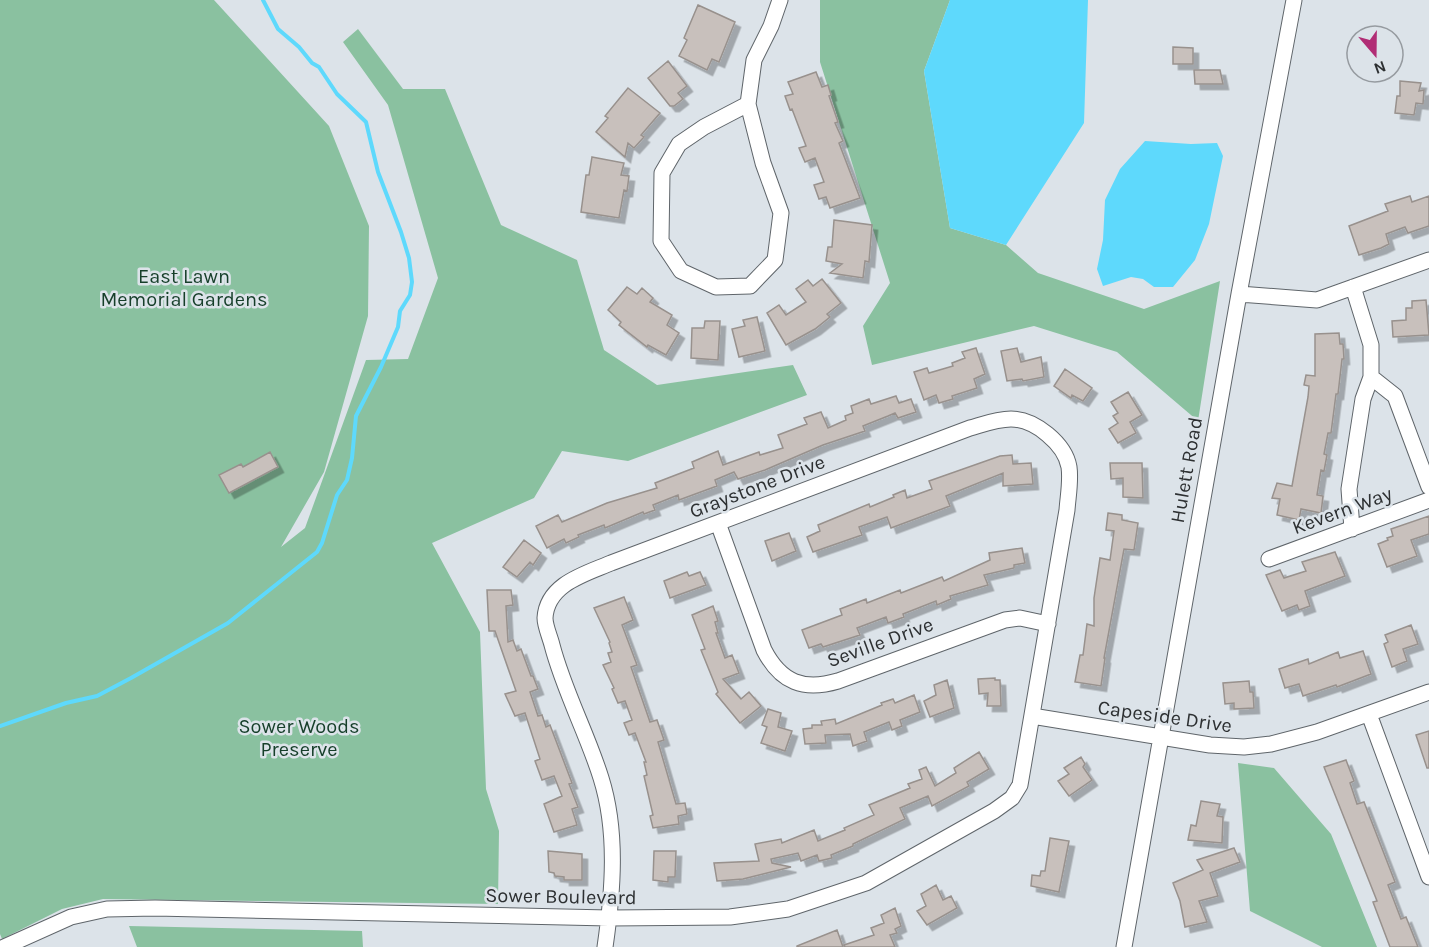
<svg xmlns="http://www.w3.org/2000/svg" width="1429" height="947" viewBox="0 0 1429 947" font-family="Karla,sans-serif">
<defs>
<filter id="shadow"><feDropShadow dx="5.5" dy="5.5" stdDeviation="0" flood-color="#0004"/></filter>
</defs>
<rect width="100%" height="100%" fill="#dce3e9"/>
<path fill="#8ac1a0" d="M0,0H214L329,126L369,226L368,316L324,472L281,547L305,528L366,360L408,359L438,278L388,105L343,42L358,29L403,89H445L501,225L577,260L604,350L657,385L793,365L807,395L628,461L562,451L534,498L432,543L480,632L486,789L499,831L498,904L103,899L62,909L2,939L0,934Z
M820,0H950L924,71L950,228L1006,245L1038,273L1144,309L1220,281L1198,421L1117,352L1034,326L872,365L863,326L890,283L820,62Z
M1238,763L1274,768L1331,834L1377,947H1322L1250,911Z
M129,926L362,931L363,947H137Z"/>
<path fill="#5ed9fc" d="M950,0H1088L1084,123L1006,245L950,228L924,71Z
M1145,141L1191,144L1217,143L1223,156L1209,224L1195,260L1173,287H1154L1143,279L1131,277L1103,286L1097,269L1103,240L1105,200L1120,169Z"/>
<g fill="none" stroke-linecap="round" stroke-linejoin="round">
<path stroke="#5ed9fc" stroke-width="4" d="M0,726L66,703L97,696L131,678L228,623L317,552L322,543L337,495L347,480L352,458L356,416L381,367L398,327L400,311L410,295L412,282L409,258L401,232L378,172L366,122L337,94L319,67L312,63L299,47L278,29L263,0"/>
</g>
<path fill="#c8c0bc" stroke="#98918d" stroke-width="1.5" filter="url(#shadow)" d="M698,5L735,22L719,62L712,59L707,70L679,56L687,40L684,38Z
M1173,47L1193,48V64H1173Z
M668,61L687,86L678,93L683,99L674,106H670L648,78Z
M1194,70H1220L1223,84H1195Z
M816,72L822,87L828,85L831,95L829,96L838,122L835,123L843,141L839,143L860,198L830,208L826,197L819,199L814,185L824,182L815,158L805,162L799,148L806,146L792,109L790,110L785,96L793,94L788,82Z
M1400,81L1421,83L1419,91L1424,90L1423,104L1416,103L1414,115L1395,113L1397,96H1400Z
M628,88L660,113L641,135L644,137L634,148L628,143L625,157L596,132L608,118L605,116Z
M592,157L624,163L621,175L629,176L627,191L624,190L619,218L581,212L586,175H589Z
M1410,196L1412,202L1429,196V226L1408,233L1405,227L1386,234L1389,244L1381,248L1359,255L1349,226L1388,211L1385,204Z
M834,220L872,225L869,262L865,261L863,278L830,273L842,264L826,261L828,247H832Z
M822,279L841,303L827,314L830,317L815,329L786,345L767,313L779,305L786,315L806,302L796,289L808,280L813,286Z
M627,287L637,294L642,288L653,298L650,302L672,315L667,325L679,333L666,355L648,345L647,347L619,325L621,322L608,310Z
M1426,300L1429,335L1393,337L1392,321L1406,320V308H1412V301Z
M757,317L765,351L739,357L732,329L745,326L743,320Z
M705,321H720L718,360L691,358L692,328H704Z
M1339,333L1340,344H1343L1344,359H1342L1338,394H1336L1331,433H1328L1324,454L1327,455L1324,471L1321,470L1317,495L1323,496L1321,513L1301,509L1299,520L1277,515L1280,499L1272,498L1277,483L1292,486L1308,397L1309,386L1304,385L1306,375L1315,376V334Z
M976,348L985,374L974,379L977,388L952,396L953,399L939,403L936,395L924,400L914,372L927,368L929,373L953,366L952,363L965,358L962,352Z
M1017,348L1021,362L1041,357L1044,377L1023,381L1022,379L1007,381L1001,351Z
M1065,369L1092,388L1083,401L1072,395L1071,398L1054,386Z
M1128,392L1142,415L1130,422L1136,433L1118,443L1109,429L1118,423L1113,416L1118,413L1111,402Z
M896,396L899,403L911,399L916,412L898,418L895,413L888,416L863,426L865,431L823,445L765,470L738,479L734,472L715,480L717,486L679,500L678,495L653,505L655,510L644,514L643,512L605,528L604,525L578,535L579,537L566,543L564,539L547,548L536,526L558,515L562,522L607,503L657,488L655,483L694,468L692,462L718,451L723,465L759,452L760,455L783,448L778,435L807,424L804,418L821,412L828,428L846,420L845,416L853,413L851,406L869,399L871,404Z
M270,452L278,467L229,493L219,475L241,464L243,467Z
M1012,455L1013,464L1031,463L1033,484L1003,486V473L946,496L950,506L891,528L887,517L859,527L862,535L813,552L807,537L820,531L818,525L869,504L870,507L894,497L893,495L905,490L907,498L932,489L929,481L1000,456Z
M1110,463H1142L1143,498L1123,497V478L1111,479Z
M1108,513L1122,515V520L1138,523L1134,550L1124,549L1104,658H1105L1101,686L1075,682L1080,655H1083L1087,624L1094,626V598L1100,558L1110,560L1114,531L1106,530Z
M1429,516V534L1411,540L1417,556L1387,567L1378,544L1388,540L1387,538L1393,536L1391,529Z
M789,533L796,551L772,561L765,541Z
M524,540L541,553L533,565L530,562L517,577L503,567Z
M1022,548L1025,563L1014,565V568L984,575L988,585L950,596L951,599L937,605L936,601L903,614L904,617L888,623L886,617L857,628L860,635L823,647L821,644L809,648L802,630L842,615L840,609L866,599L867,603L900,590L901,593L942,577L944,581L990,560L989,553Z
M1335,552L1345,576L1305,591L1310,606L1299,610L1297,605L1282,611L1266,575L1280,570L1284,578L1306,571L1302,562Z
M687,572L689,576L700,572L706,585L670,598L664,581Z
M487,590H511L513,605L506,606L508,642L513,640L517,651L521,649L531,676H533L538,689L530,692L538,716L542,715L546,727L550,725L572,783L569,784L578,807L572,809L577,825L554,832L544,804L562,796L554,776L542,780L535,761L540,759L525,713L515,716L505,694L516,691L495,631H489Z
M624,597L633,620L622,625L637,665L631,667L650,722L657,720L664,740L658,742L676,804L685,803L687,814L678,816L679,824L653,828L650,816L653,815L644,776L647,775L644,762H646L635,733L629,735L624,723L632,720L625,701L618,703L612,689L614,688L603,665L611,662L608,653L612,652L609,643L610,642L594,608Z
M713,606L718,621L715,622L718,633H716L725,658L732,655L739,673L723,679L741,699L749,692L761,706L740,723L716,694L718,692L701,650L705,649L692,615Z
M1411,625L1418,644L1403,649L1407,661L1392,667L1384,644L1388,642L1385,635Z
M1363,651L1371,674L1337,687L1336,685L1303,696L1299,684L1285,688L1279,669L1308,659L1309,664L1338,652L1340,658Z
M995,678V680H1000L1001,706H987L988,693L979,694L978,679Z
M947,680L954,708L930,717L924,701L936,695L934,685Z
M1249,681L1250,692H1253L1254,708L1234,709V703L1225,704L1223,683Z
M914,695L920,712L900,720L902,726L892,730L889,722L864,732L867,741L853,746L850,734L825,735L826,743L805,744L803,729L812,728V725H822L821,721L835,719L836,724L882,705L881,703L893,699L895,703Z
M768,709L781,713L778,727L792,731L785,751L761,743L767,727L762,725Z
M1429,731V768H1427L1416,735Z
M979,752L989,769L967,782L969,786L932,806L928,796L900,808L905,819L853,844V846L831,855L832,858L819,861L817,855L801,861L798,853L771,859L772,863L791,867L743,879L717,881L714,863L759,861L755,844L781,839L782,843L814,830L818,841L845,830L844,828L874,815L869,805L910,788L908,784L922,779L919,770L926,767L935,786L956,773L954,768Z
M1081,757L1085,764L1083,767L1092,780L1069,796L1058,781L1069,774L1064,768Z
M1346,760L1354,781L1350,783L1357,804L1364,802L1395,882L1388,885L1401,919L1406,917L1418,947H1390L1373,902L1377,901L1324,767Z
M1201,801L1220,804L1217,816L1223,817L1222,843L1188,840L1191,825L1196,826Z
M1050,838L1069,841L1059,892L1031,886L1032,875L1040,876L1041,871H1045Z
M1234,848L1240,862L1210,873L1218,896L1199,901L1207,922L1185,927L1180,901L1173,883L1203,870L1197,860Z
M548,851L582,854V880H564V877L555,876L554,873L549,872Z
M654,851H676L675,877H668V882L653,880Z
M936,885L943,900L951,896L957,908L927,925L917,911L926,906L921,894Z
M895,908L901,926L895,929L897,933L890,935L895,947H845L844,945L874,935L871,928L884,923L881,915Z
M837,930L843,947H797V946Z"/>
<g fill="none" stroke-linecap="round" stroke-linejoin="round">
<defs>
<path id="minor" d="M748,104L704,127L679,144L662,173L661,241L681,271L716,287L750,286L775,260L781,213L763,163L748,104L754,60L771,26L780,0
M1353,287L1371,345V377L1395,396L1429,487
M1239,294L1317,300L1429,260
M718,523L764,650C781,683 804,691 838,681L1005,620L1020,618L1048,624
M1352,529L1349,489L1363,399L1371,377
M1269,559L1429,500
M1369,714L1429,877
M1032,716L1210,745L1244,747L1271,744L1317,732L1429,692
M4,947L71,917L107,909L155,908L609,918L730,917L788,909L866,883L994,811L1012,798L1020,785L1067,510C1068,496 1071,481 1069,467C1065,444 1035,419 1011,419C997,419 984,424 970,428L611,563C585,574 547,584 545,618C545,626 550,637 552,645C564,691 587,733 601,778C618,832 613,892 605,947
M1124,947L1239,294L1294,0"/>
</defs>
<use href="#minor" stroke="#5f656a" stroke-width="17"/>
<use href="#minor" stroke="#fff" stroke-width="15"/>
</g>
<g text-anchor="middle" stroke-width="5" stroke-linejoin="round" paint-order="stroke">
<g font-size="20" fill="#163f2a" stroke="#dce3e9">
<text x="184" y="283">East Lawn<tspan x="184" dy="23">Memorial Gardens</tspan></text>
<text x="299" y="733">Sower Woods<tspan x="299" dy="23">Preserve</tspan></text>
</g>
<g font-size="20" fill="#2d3032" stroke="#dce3e9">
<text transform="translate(1186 470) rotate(-80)" y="7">Hulett Road</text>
<text transform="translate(757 486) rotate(-21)" y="7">Graystone Drive</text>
<text transform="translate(1342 510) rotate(-20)" y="7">Kevern Way</text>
<text transform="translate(880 642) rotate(-20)" y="7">Seville Drive</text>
<text transform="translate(1165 716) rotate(8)" y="7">Capeside Drive</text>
<text transform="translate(561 896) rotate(1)" y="7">Sower Boulevard</text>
</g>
</g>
<g transform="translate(1375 54) rotate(160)"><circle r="28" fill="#dce3e9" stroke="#969ba0" stroke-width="1.5"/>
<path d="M0-4.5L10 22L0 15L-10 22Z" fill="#b12d75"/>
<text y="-9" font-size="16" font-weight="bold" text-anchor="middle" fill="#2d3032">N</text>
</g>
</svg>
